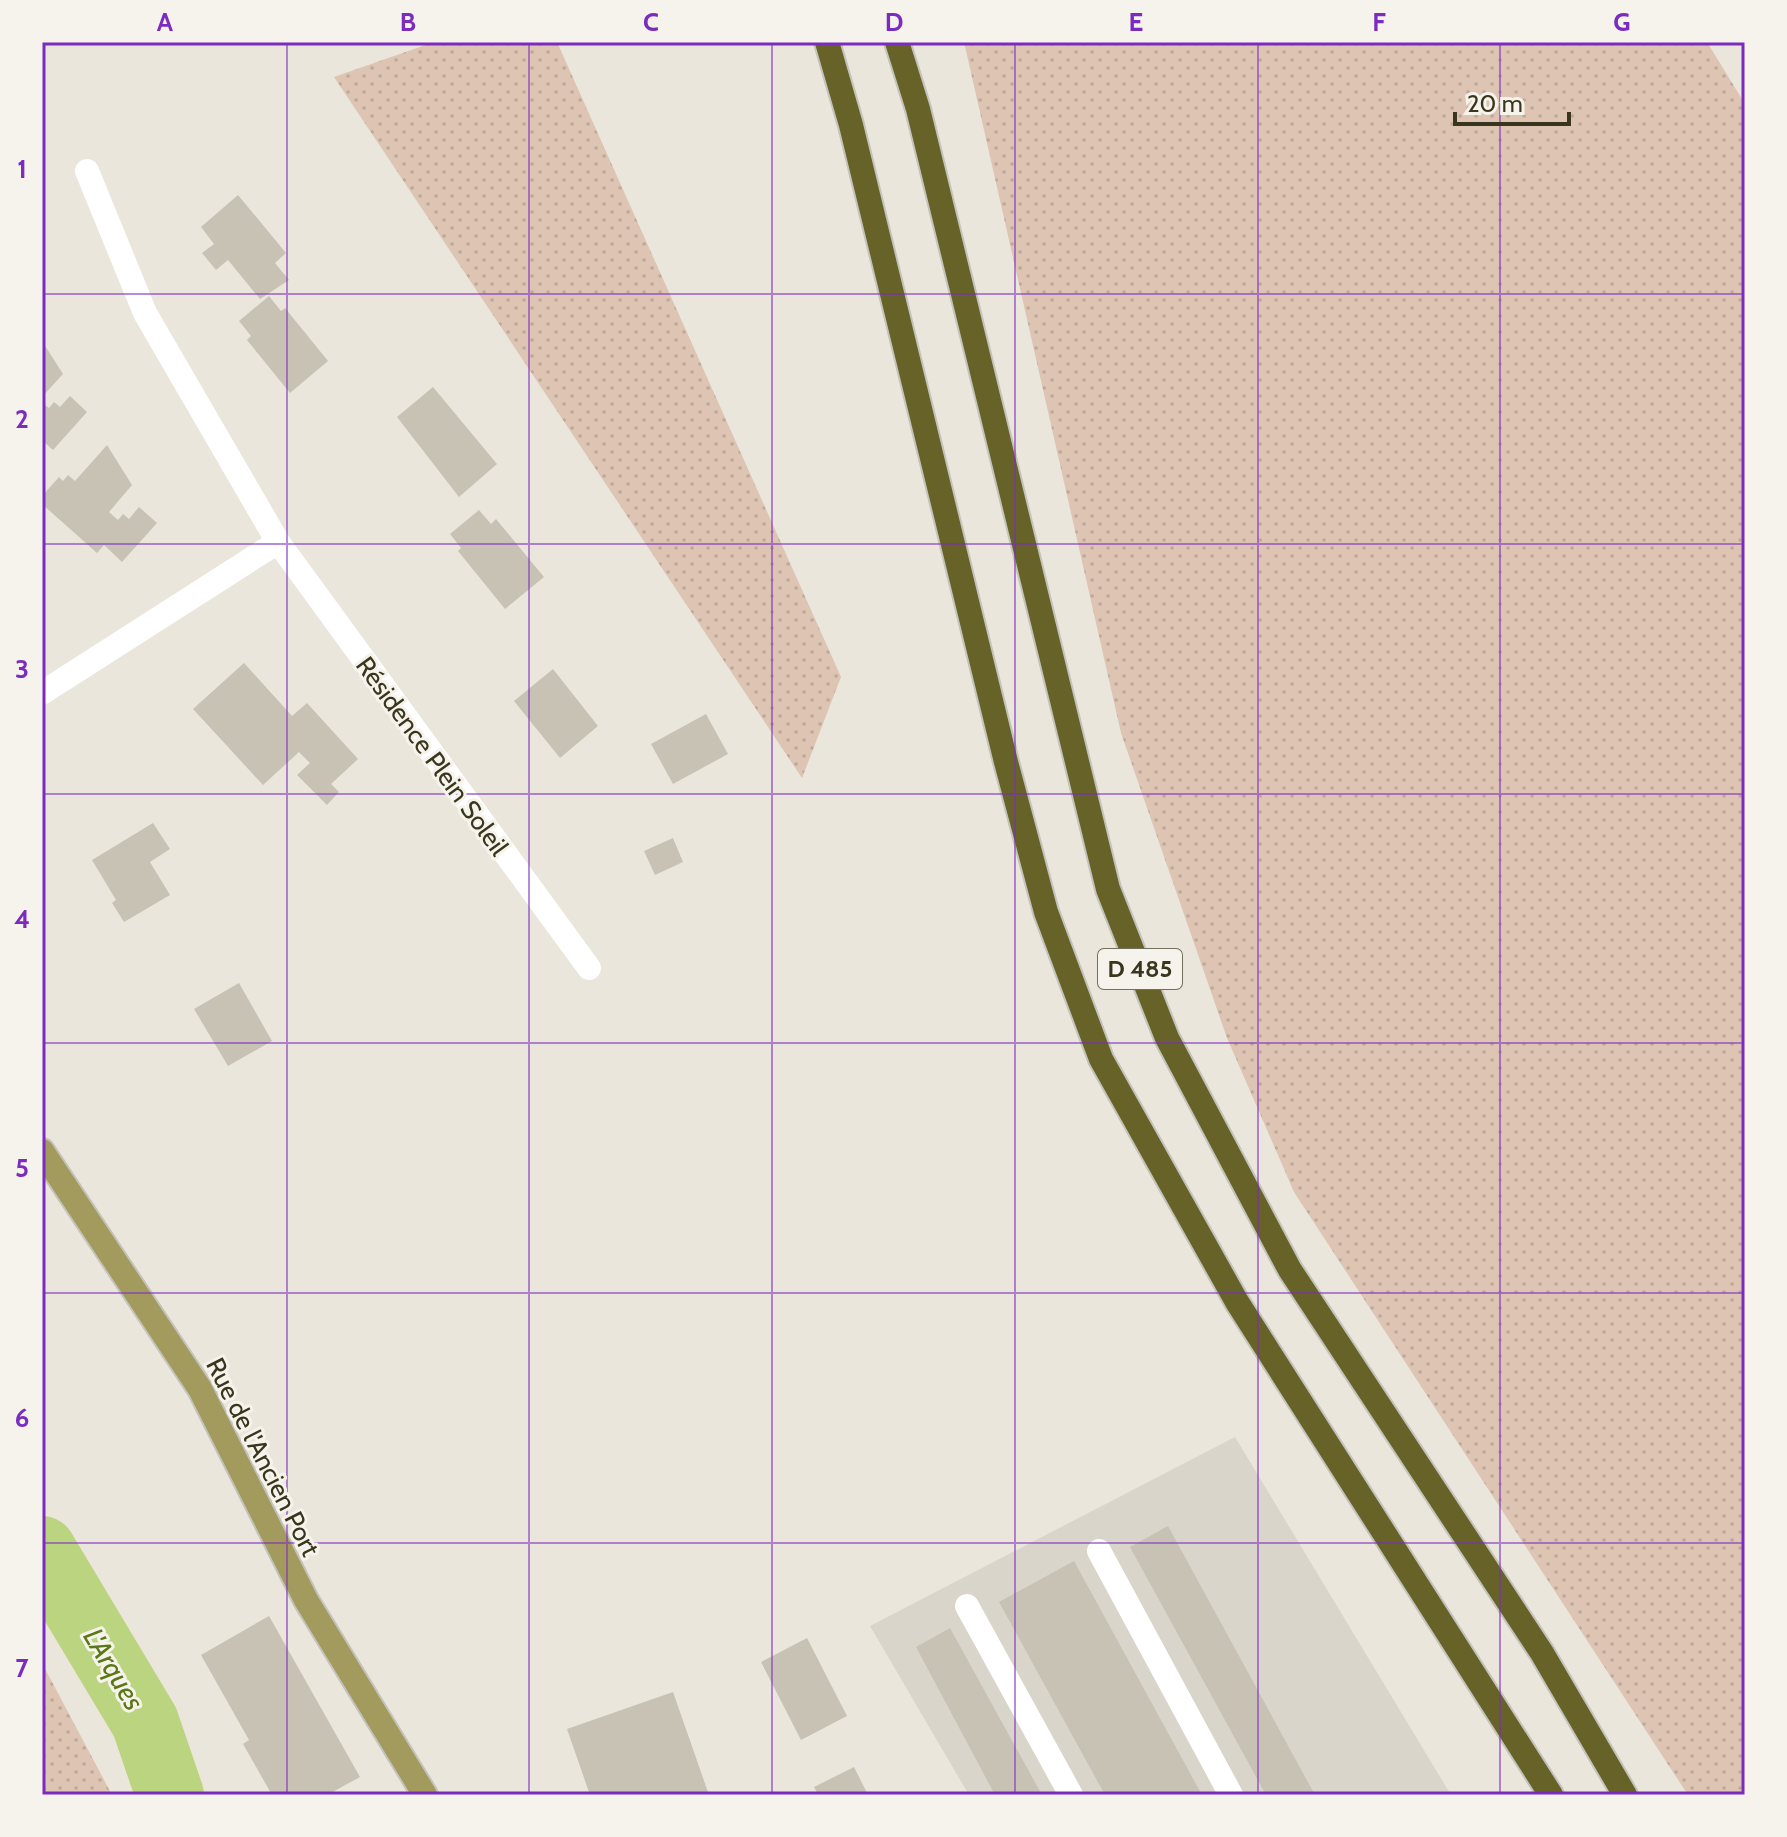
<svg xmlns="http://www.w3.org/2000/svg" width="1787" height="1837" viewBox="0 0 1787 1837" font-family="Cabin,sans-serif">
<defs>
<pattern id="grass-dots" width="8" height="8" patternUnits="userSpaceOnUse" patternTransform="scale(2)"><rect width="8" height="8" fill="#ddc4b3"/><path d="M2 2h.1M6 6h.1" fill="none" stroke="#bea99a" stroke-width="1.8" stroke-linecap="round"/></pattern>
</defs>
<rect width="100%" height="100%" fill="#eae6dc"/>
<path fill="#d9d5ca" d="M1235,1437L1451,1795H969L870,1626Z"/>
<path fill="url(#grass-dots)" d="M434,42H557L841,677L802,778L334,77Z
M964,42H1707L1745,104V1795H1688L1294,1192L1227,1038L1121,733Z
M42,1663L112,1795H42Z"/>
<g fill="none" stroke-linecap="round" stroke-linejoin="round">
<path stroke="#bbd47f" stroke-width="68" d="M42,1550L145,1722L170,1795"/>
</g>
<path fill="#c7c2b4" d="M238,195L286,253L275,263L289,280L260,299L228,260L216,270L202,253L214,244L201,227Z
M269,296L281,311L285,308L328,361L290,393L247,340L251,336L239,321Z
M42,341L63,374L42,397Z
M433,387L497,464L459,497L397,417Z
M70,396L87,412L53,450L42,440V403L49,408L54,402L60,407Z
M107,445L132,485L109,512L118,520L123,514L129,519L139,507L157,523L122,562L104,545L97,553L42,504V496L59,477L63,481L68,475L75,481Z
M479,510L491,524L496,519L544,577L505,609L458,551L461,548L450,534Z
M244,663L292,716L307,703L358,759L331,784L339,792L327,805L297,775L310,763L299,752L263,785L193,709Z
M553,669L598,726L560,758L514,701Z
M706,714L728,754L673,784L651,744Z
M153,823L170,849L150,862L170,895L124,922L112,903L116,900L92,860Z
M673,838L683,862L655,875L644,851Z
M239,983L272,1041L228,1066L194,1009Z
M1168,1526L1315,1795H1266L1130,1547Z
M1074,1561L1202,1795H1105L999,1602Z
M269,1616L360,1777L327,1795H272L243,1744L249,1740L201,1655Z
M950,1628L1042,1795H995L916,1647Z
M807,1638L847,1716L801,1740L761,1662Z
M673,1692L709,1795H590L567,1729Z
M854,1767L868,1795H818L814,1787Z"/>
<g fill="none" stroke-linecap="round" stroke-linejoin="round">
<defs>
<path id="major" d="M42,1151L200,1389L306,1600L425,1795"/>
<path id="highway" d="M827,42L851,125L1006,762L1046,912L1101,1059L1237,1302L1551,1795
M897,42L918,109L1108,889L1167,1038L1290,1270L1542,1653L1625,1795"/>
</defs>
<use href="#major" stroke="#c4c3bb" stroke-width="28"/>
<use href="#highway" stroke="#c4c3bb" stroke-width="28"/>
<path stroke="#fff" stroke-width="24" d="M278,542L589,968
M42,693L278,542L145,313L87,171
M1099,1551L1231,1795
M967,1606L1071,1795"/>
<use href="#major" stroke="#a39a5d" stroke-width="24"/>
<use href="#highway" stroke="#676328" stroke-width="24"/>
</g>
<path fill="none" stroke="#7b2cbf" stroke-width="2" stroke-opacity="0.55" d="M287,42V1795M529,42V1795M772,42V1795M1015,42V1795M1258,42V1795M1500,42V1795M42,294H1745M42,544H1745M42,794H1745M42,1043H1745M42,1293H1745M42,1543H1745"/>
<g text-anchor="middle" stroke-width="6" stroke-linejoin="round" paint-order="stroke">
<rect fill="#f6f3ec" stroke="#726f5b" stroke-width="2" x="1098" y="949" width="84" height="40" rx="6"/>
<g font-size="24" font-weight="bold" fill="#3a361d">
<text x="1140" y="977">D 485</text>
</g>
<g font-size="26" fill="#3a361d" stroke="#f6f3ec">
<text transform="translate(432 756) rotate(54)" y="9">Résidence Plein Soleil</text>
<text transform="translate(263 1457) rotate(63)" y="9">Rue de l'Ancien Port</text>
</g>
<g font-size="28" font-style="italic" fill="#5a7815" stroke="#f6f3ec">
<text transform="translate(114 1669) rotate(59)" y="10">L'Arques</text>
</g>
</g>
<rect width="1787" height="1837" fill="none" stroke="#f6f3ec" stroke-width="88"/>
<path d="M1455 112v12h114v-12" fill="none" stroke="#3a361d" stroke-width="4"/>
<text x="1467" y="112" font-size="24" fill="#3a361d" stroke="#f6f3ec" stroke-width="6" paint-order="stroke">20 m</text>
<rect x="44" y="44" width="1699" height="1749" fill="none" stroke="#7b2cbf" stroke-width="3"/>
<g font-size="26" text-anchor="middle" font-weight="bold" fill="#7b2cbf">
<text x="165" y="31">A</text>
<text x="408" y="31">B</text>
<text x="651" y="31">C</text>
<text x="894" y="31">D</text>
<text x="1136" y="31">E</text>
<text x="1379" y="31">F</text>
<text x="1622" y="31">G</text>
<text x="22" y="178">1</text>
<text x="22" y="428">2</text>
<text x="22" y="678">3</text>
<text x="22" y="928">4</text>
<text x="22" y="1177">5</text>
<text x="22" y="1427">6</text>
<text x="22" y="1677">7</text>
</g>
</svg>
